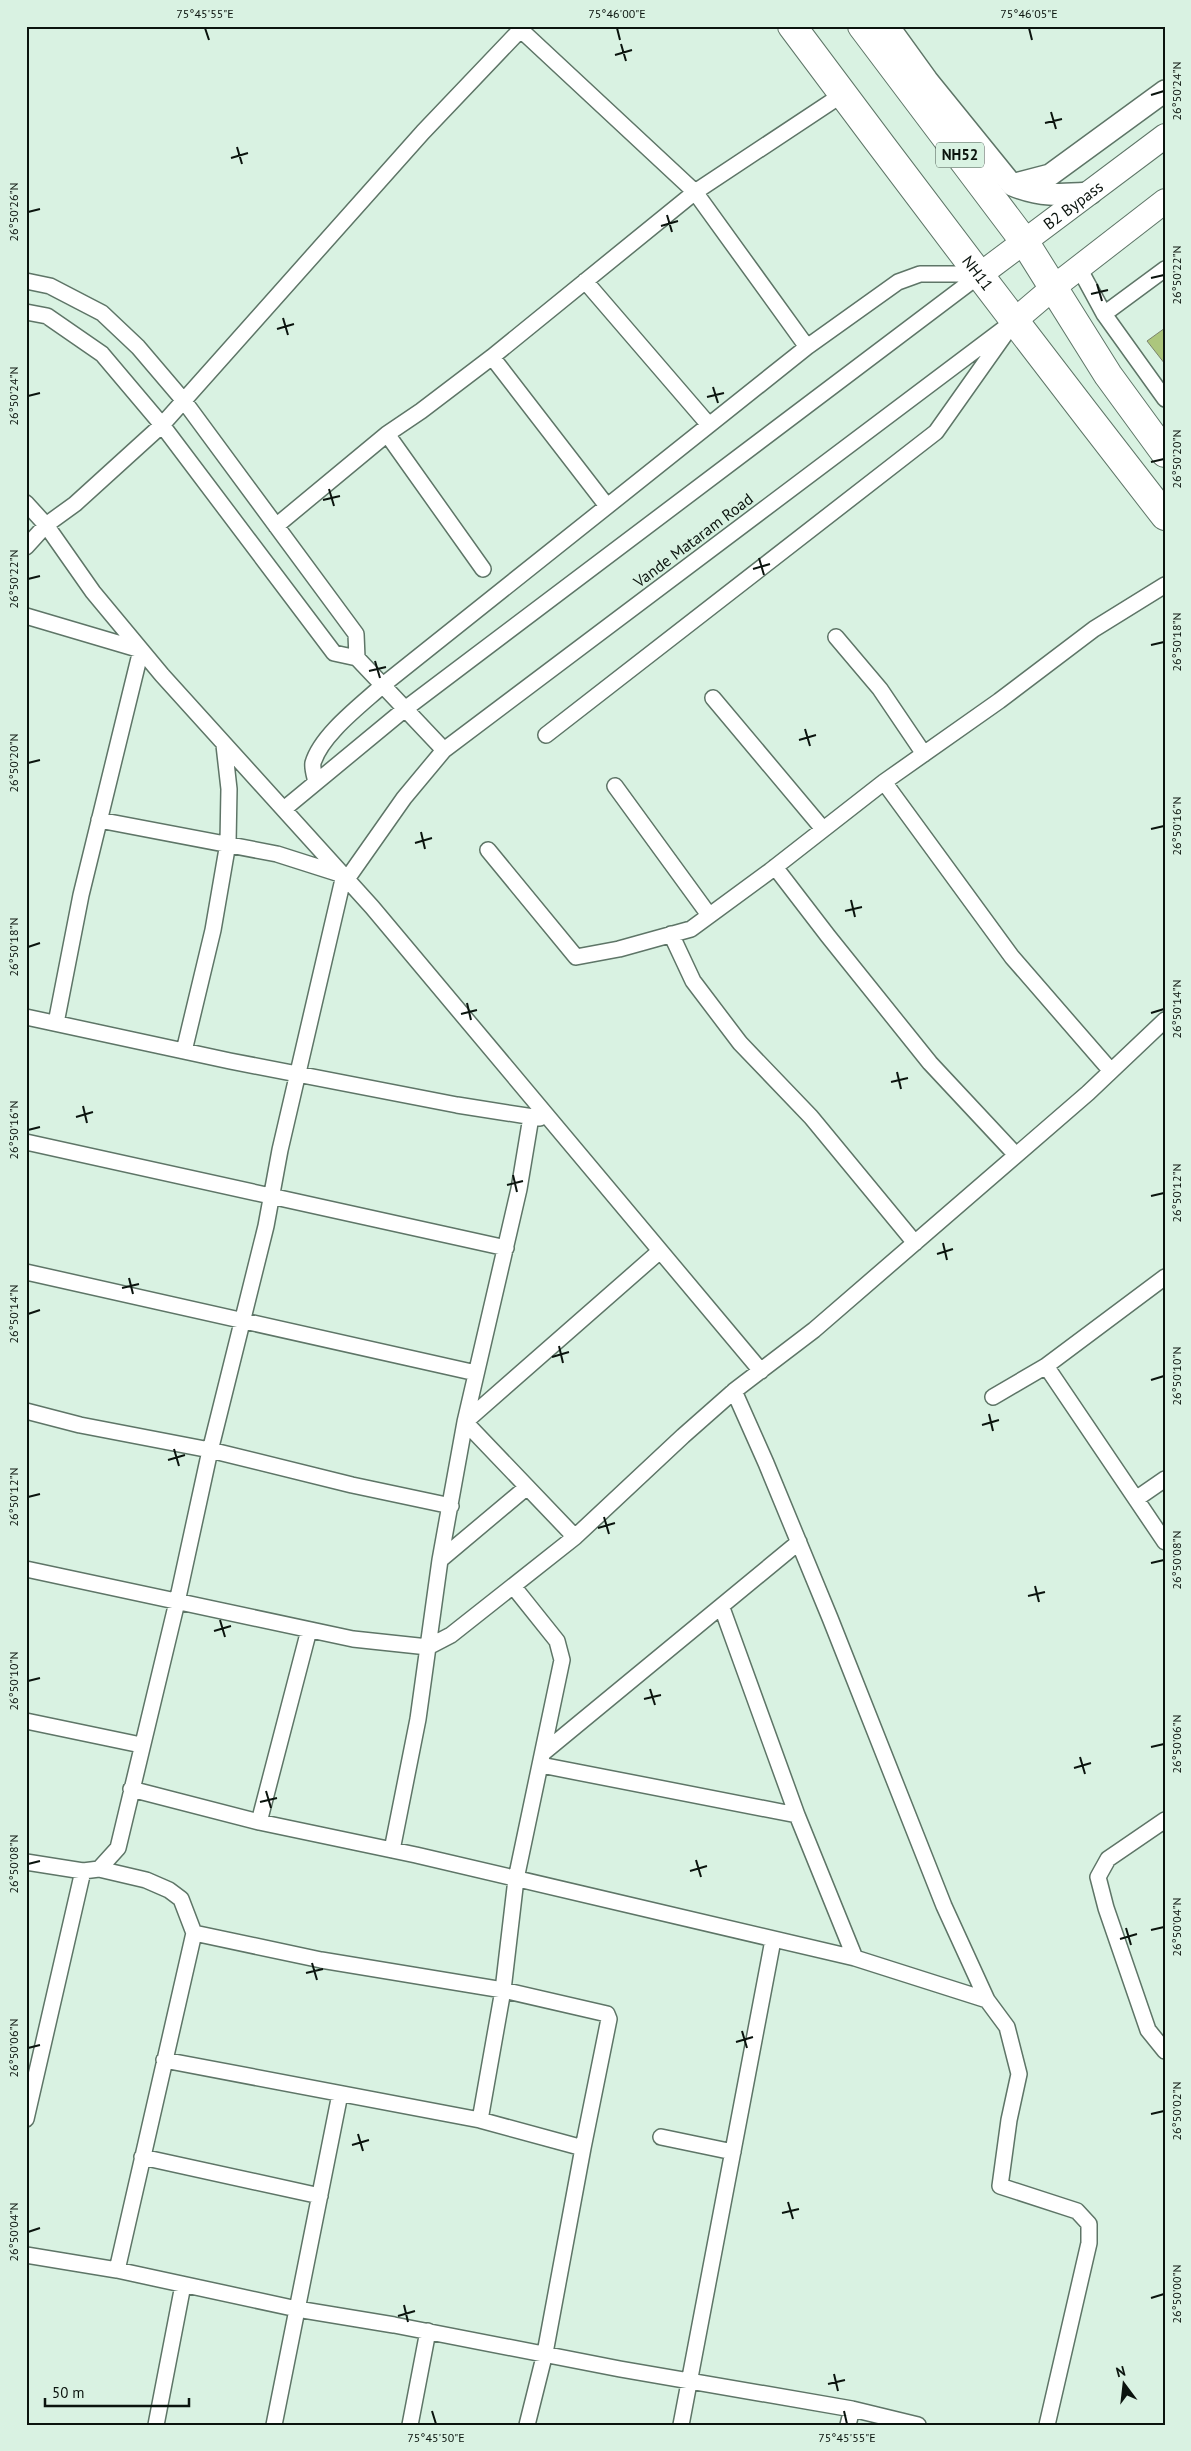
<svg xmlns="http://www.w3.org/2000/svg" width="1191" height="2451" viewBox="0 0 1191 2451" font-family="'PT Sans',sans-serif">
<rect width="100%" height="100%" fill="#d9f2e2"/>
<path fill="#acc67d" stroke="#7b846d" d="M1165,328V364L1147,341Z"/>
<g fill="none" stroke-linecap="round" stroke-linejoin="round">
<defs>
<path id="street" d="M521,30L695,192L807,347
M1079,268L1104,314L1165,399
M26,281L50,286L102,313L138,347L184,401L356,634L357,658
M585,281L709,425
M26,312L47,316L102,354L162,425L334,653L357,658L444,750
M1104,314L1165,269
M492,357L607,506
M387,434L483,569
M26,503L46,525L93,592L162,675L372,907L761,1371
M276,526L387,434L421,411L492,357L695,192L843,94
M26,547L46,525L75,504L162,425L423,132L524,26
M26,616L141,650L81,895L56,1023
M836,637L880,689L924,754
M713,698L823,829
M546,735L936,432L1006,333
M316,782C315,777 312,769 313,763C321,735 361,705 383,685L807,347L898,282L920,274H981
M884,782L1012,957L1111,1071
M615,786L709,915
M284,809L405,709L981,274
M99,820L277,854L343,875
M488,850L576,957L619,949L691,929L770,871L884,782L999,701L1094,629L1165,585
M775,867L828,936L930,1063L1016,1155
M347,879L404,798L444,750L1014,321
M671,934L693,981L740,1043L811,1117L915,1243
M26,1017L230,1061L457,1105L540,1118
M184,1051L213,930L228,843L229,789L224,745
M26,1142C186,1178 346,1212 506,1248
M26,1272L476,1373
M1046,1366L1165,1542
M734,1391L766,1463L830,1618L944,1906L987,2000L1007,2027L1019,2074L1009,2120L1000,2186L1077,2211L1089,2224V2243L1047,2425
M993,1397L1046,1366L1165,1277
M26,1411L80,1425L210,1450L352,1485L451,1506
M1136,1499L1165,1479
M575,1537L465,1422L660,1251
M440,1560L527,1487
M26,1569L353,1639L428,1647L451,1635L575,1537L683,1436L734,1391L814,1330L1088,1093L1165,1020
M722,1608L797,1815
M26,1721L141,1745
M543,1753L799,1542
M541,1765L797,1815L855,1958
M131,1789L259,1822L416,1855L855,1958L987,2000
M1165,1820L1108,1859L1098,1877L1106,1908L1148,2030L1165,2051
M259,1822L309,1630
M392,1850L418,1719L440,1560L465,1422L519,1189L531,1117
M26,1862L83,1871L99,1869L146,1880L169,1890L181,1899L194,1933L117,2270
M99,1869L118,1848L177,1602L209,1455L266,1226L280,1150L344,875
M194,1933L321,1960L503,1990L607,2014L609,2019L583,2148
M164,2060L480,2120L583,2148L545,2353L527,2425
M26,2119L83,1871
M480,2120L503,1990L516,1879L562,1660L557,1641L513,1586
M661,2137L733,2152
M142,2157L320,2196
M26,2255L117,2270L297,2309L394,2325L620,2369L852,2409L918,2425
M156,2425L183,2285
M274,2425L340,2094
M410,2425L428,2331
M681,2425L773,1940
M848,2425L852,2409"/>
<path id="secondary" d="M888,26L927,80L1012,185C1041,197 1061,195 1091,193
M1012,185L1050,175L1165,91"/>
<g id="primary">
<path id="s1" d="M981,274L1165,136"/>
<path d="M1014,321L1054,287L1165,201"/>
</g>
<g id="highway">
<path id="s2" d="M792,26C915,191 1039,354 1165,516"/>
<path d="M862,26L1024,241L1108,375L1165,453"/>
</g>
</defs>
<use href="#street" stroke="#5e7567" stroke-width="18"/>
<use href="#secondary" stroke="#5e7567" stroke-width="24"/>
<use href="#primary" stroke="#5e7567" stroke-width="26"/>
<use href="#highway" stroke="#5e7567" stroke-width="30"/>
<use href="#street" stroke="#fff" stroke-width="15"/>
<use href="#secondary" stroke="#fff" stroke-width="21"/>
<use href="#primary" stroke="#fff" stroke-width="24"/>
<use href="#highway" stroke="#fff" stroke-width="28"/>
</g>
<path fill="none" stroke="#0b140e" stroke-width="2" d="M205,28L209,40M617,28L620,40M1029,28L1032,40M621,44L626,61M615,55L632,50M1151,95L1164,91M1051,112L1056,129M1045,123L1062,119M237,147L242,164M231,158L248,153M28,212L40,209M667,215L672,232M661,226L678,221M1151,278L1164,275M1097,284L1102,301M1091,294L1108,290M283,318L288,335M277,329L294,324M713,387L718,403M28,396L40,393M707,397L724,393M1151,462L1164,459M329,489L334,506M323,500L340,496M759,558L764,575M753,569L770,564M28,579L40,576M1151,645L1164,642M375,661L380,678M369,671L386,667M805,729L810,746M799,740L816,735M28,763L40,760M1151,829L1164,826M421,832L425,849M415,843L432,838M851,900L855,917M845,911L862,907M28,947L40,943M467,1003L471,1020M1151,1013L1164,1009M461,1014L477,1010M897,1072L901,1089M891,1082L908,1078M83,1106L87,1123M76,1117L93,1112M28,1130L40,1127M513,1175L517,1192M507,1185L523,1181M1151,1196L1164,1193M943,1243L947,1260M937,1254L953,1249M129,1278L133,1294M122,1288L139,1284M28,1314L40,1310M559,1346L563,1363M552,1357L569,1352M1151,1380L1164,1376M989,1414L993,1431M982,1425L999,1420M174,1449L179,1466M168,1460L185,1455M28,1497L40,1494M604,1517L609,1534M598,1528L615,1523M1151,1563L1164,1560M1035,1586L1039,1602M1028,1596L1045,1592M220,1620L225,1637M214,1631L231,1626M28,1681L40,1678M650,1689L655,1705M644,1699L661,1695M1151,1747L1164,1744M1080,1757L1085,1774M1074,1768L1091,1763M266,1791L271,1808M260,1802L277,1798M696,1860L701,1877M28,1864L40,1861M690,1871L707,1866M1126,1928L1131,1945M1151,1930L1164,1927M1120,1939L1137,1934M312,1963L317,1980M306,1973L323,1969M742,2031L747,2048M736,2042L753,2037M28,2048L40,2045M1151,2114L1164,2111M358,2134L363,2151M352,2145L369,2140M788,2202L793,2219M782,2213L799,2209M28,2232L40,2228M1151,2298L1164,2294M404,2305L408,2322M398,2316L415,2311M834,2374L838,2391M828,2384L845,2380M432,2411L436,2424M844,2411L847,2424"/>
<g text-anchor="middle" stroke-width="5" stroke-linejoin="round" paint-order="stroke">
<rect fill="#d9f2e2" stroke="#49574e" stroke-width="1" x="936" y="142.5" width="48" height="25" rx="4"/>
<g font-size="15" font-weight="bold" fill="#0b140e">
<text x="960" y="160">NH52</text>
</g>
<g font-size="16" fill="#0b140e" stroke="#d9f2e2">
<text dy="6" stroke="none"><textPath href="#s1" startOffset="115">B2 Bypass</textPath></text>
<text dy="6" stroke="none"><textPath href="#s2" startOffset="309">NH11</textPath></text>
<text transform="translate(693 540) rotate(-37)" y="6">Vande Mataram Road</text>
</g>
</g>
<rect width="1191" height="2451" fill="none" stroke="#d9f2e2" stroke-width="55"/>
<g transform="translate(1124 2384) rotate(345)" stroke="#d9f2e2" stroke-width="4" paint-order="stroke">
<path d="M0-4L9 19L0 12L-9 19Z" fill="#0b140e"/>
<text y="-8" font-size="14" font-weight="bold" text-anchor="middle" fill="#0b140e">N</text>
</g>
<path d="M45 2398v8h144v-8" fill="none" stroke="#0b140e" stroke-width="2.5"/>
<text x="52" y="2398" font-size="15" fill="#0b140e" stroke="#d9f2e2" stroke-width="4" paint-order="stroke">50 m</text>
<rect x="28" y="28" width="1136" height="2396" fill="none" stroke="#0b140e" stroke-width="2"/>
<g font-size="12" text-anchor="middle" fill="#0b140e">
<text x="205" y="18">75°45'55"E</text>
<text x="617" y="18">75°46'00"E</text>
<text x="1029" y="18">75°46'05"E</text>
<text transform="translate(1177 91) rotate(-90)" y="4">26°50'24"N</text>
<text transform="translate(14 212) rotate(-90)" y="4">26°50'26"N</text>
<text transform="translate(1177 275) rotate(-90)" y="4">26°50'22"N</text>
<text transform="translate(14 396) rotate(-90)" y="4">26°50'24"N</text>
<text transform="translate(1177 459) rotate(-90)" y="4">26°50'20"N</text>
<text transform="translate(14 579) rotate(-90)" y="4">26°50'22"N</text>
<text transform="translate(1177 642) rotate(-90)" y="4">26°50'18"N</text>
<text transform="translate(14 763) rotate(-90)" y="4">26°50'20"N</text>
<text transform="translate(1177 826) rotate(-90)" y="4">26°50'16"N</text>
<text transform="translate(14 947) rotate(-90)" y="4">26°50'18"N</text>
<text transform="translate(1177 1009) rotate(-90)" y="4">26°50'14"N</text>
<text transform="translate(14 1130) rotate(-90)" y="4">26°50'16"N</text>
<text transform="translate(1177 1193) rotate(-90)" y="4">26°50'12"N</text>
<text transform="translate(14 1314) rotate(-90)" y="4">26°50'14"N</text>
<text transform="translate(1177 1376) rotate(-90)" y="4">26°50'10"N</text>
<text transform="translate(14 1497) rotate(-90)" y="4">26°50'12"N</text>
<text transform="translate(1177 1560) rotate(-90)" y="4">26°50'08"N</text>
<text transform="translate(14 1681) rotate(-90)" y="4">26°50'10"N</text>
<text transform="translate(1177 1744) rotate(-90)" y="4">26°50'06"N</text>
<text transform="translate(14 1864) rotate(-90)" y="4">26°50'08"N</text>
<text transform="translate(1177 1927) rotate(-90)" y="4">26°50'04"N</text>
<text transform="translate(14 2048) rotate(-90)" y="4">26°50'06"N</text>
<text transform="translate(1177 2111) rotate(-90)" y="4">26°50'02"N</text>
<text transform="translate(14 2232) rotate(-90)" y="4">26°50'04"N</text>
<text transform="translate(1177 2294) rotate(-90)" y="4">26°50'00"N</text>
<text x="436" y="2442">75°45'50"E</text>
<text x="847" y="2442">75°45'55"E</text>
</g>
</svg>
